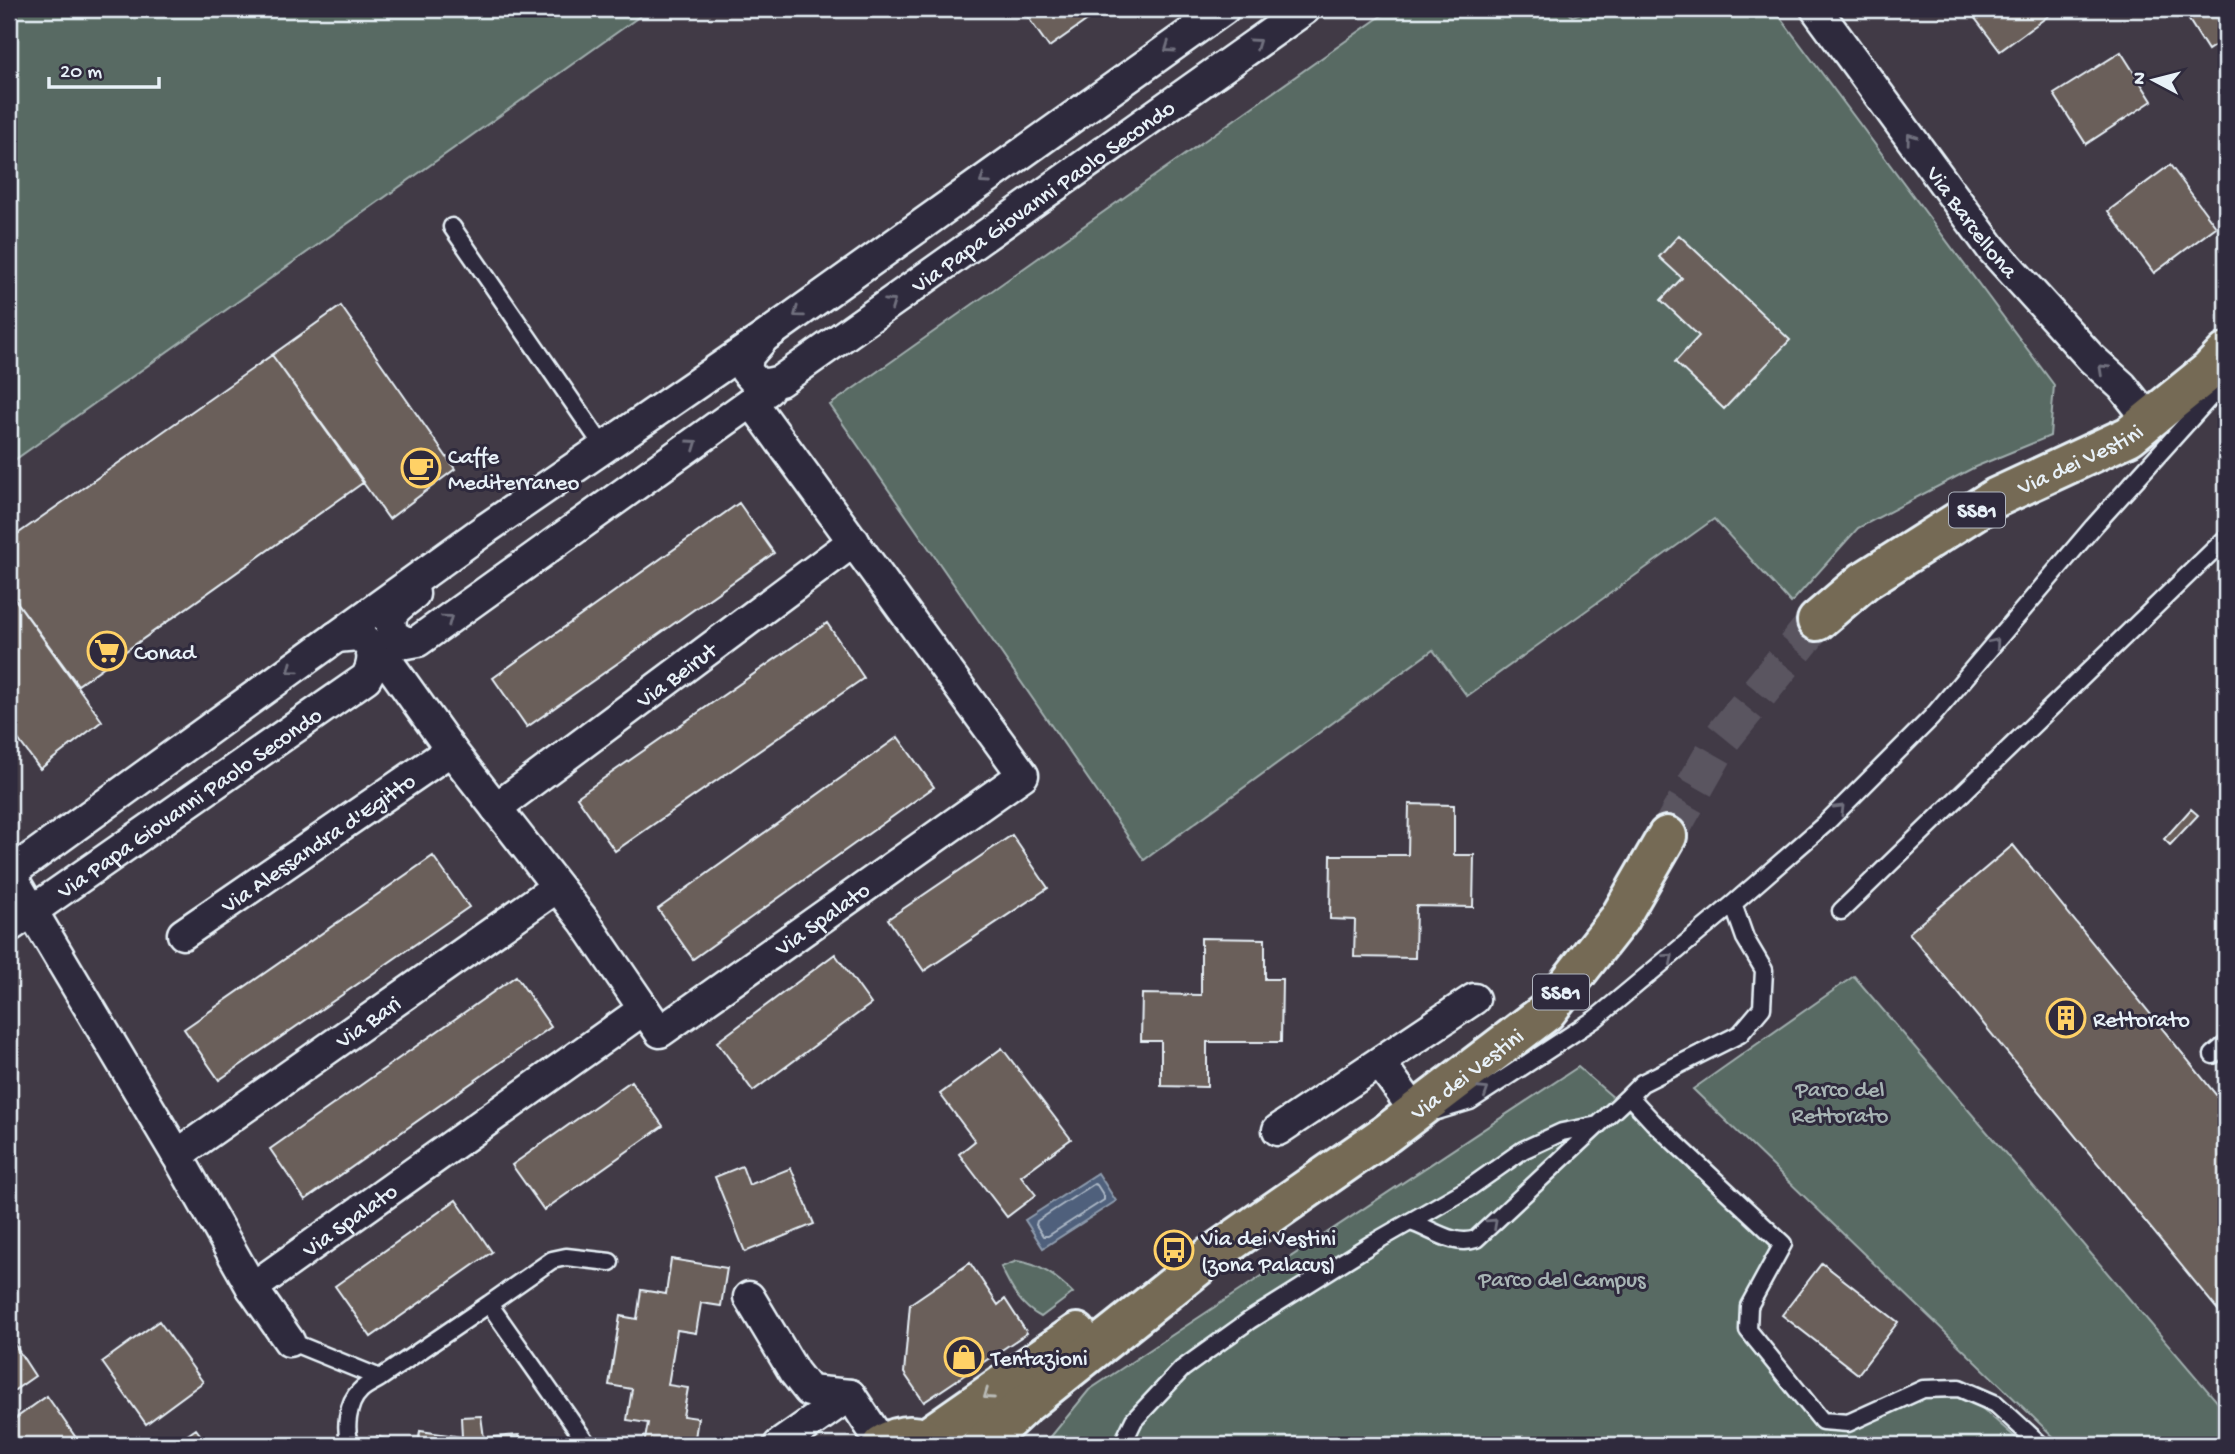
<svg xmlns="http://www.w3.org/2000/svg" width="2235" height="1454" viewBox="0 0 2235 1454" font-family="'Gochi Hand',sans-serif">
<rect width="100%" height="100%" fill="#413a46"/>
<filter id="ink" filterUnits="userSpaceOnUse"><feTurbulence type="fractalNoise" baseFrequency=".0143" numOctaves="2"/><feDisplacementMap in="SourceGraphic" scale="14" xChannelSelector="R" yChannelSelector="G"/><feConvolveMatrix kernelMatrix="1 2 1 2 8 2 1 2 1" color-interpolation-filters="sRGB"/></filter>
<g filter="url(#ink)">
<path fill="#596b63" stroke="#a0aeae" stroke-width="2" d="M9,9H650L9,464Z
M1391,9H1566L1572,16L1594,9H1774L2054,385L2050,436L1975,467L1858,528L1791,603L1714,519L1467,696L1433,650L1144,860L830,405Z
M1854,976L2226,1412V1445H2062L1693,1089Z
M1578,1067L1783,1244L1748,1330L1822,1420L1959,1388L2024,1445H1044L1089,1390Z
M1017,1261C1040,1264 1057,1277 1073,1293L1041,1317C1020,1306 1011,1288 1001,1267Z"/>
<path fill="#50617b" stroke="#8d9bad" stroke-width="2" d="M1098,1173L1116,1201L1043,1248L1025,1220Z"/>
<g fill="none" stroke-linecap="round" stroke-linejoin="round">
<path stroke="#abb7c6" stroke-width="2" d="M1094,1184L1097,1185L1104,1196V1200L1048,1236H1043L1036,1225L1037,1221Z"/>
</g>
<path fill="#6a5e5a" stroke="#e8f1f8" stroke-width="2" d="M1022,9H1103L1049,47Z
M1968,9H2058L2000,51Z
M2182,9H2226V38L2208,50Z
M2121,52L2152,101L2086,144L2054,94Z
M2170,165L2216,227L2154,273L2108,211Z
M1679,235L1790,340L1724,409L1675,362L1699,336L1661,300L1682,278L1659,257Z
M341,306L455,469L389,519L272,355Z
M272,355L364,482L78,685L9,591V540Z
M739,503L774,553L527,727L493,678Z
M9,591L102,721L40,769L9,727Z
M827,623L864,678L615,851L577,797Z
M898,737L934,787L693,959L658,909Z
M1409,804L1454,805V855H1474L1473,907L1416,906L1415,958L1354,957L1355,920L1330,919L1331,855H1408Z
M2191,809L2198,815L2170,845L2164,839Z
M1012,835L1048,888L924,971L888,919Z
M2013,845L2226,1107V1320L1909,933Z
M433,856L469,907L219,1080L184,1029Z
M1201,938L1265,939V979H1282L1281,1042H1207V1087L1161,1086V1041H1141L1142,994L1201,995Z
M835,954L871,1004L753,1091L717,1042Z
M516,976L551,1027L305,1200L270,1149Z
M1002,1048L1071,1139L1021,1176L1036,1195L1007,1217L959,1154L975,1141L940,1094Z
M631,1081L663,1126L544,1210L512,1165Z
M742,1166L749,1185L791,1168L814,1224L745,1252L715,1177Z
M456,1200L492,1252L371,1337L335,1286Z
M671,1259L727,1268L721,1306L701,1303L696,1333L677,1330L668,1385L688,1388L683,1416L698,1418L694,1445H644L648,1423L627,1420L632,1389L609,1385L620,1316L637,1319L641,1290L666,1294Z
M970,1263L998,1305L1005,1299L1027,1333L924,1402L904,1373L910,1304Z
M1822,1263L1898,1322L1858,1374L1782,1315Z
M159,1321L203,1382L146,1424L102,1362Z
M9,1336L35,1376L9,1394Z
M47,1396L81,1445H9V1423Z
M481,1416L484,1438L519,1435L521,1445H418L420,1431L462,1437L461,1417Z
M196,1429L208,1445H173Z
M377,1436L399,1445H372Z"/>
<g fill="none" stroke-linecap="round" stroke-linejoin="round">
<path stroke="#5a5561" stroke-width="38" stroke-dasharray="38 19" stroke-linecap="butt" d="M1667,836L1723,737L1817,621"/>
<defs>
<path id="lane" d="M452,227L605,449
M1733,904L1745,938L1764,970L1762,1008L1740,1034L1642,1083L1629,1096L1653,1122L1783,1244L1749,1306L1748,1330L1822,1421L1848,1423L1923,1389L1959,1388L1996,1404L2041,1445
M1841,911L2226,538
M2213,1055L2226,1044
M1437,1111L1470,1101L1595,1019L1733,904L1825,824L1931,718L2093,527L2213,394L2226,374
M1411,1222C1432,1229 1454,1247 1476,1239L1629,1096
M489,1304L552,1260L566,1257L610,1262
M289,1341L380,1378L489,1304L588,1445
M352,1445C343,1431 348,1402 360,1391C365,1385 374,1382 380,1378
M1122,1445L1134,1420L1182,1369L1250,1320L1373,1243L1469,1188L1523,1150L1562,1132L1598,1125"/>
<g id="street">
<path id="s1" d="M1816,9L1992,249L2091,358L2122,386L2149,420"/>
<path id="s2" d="M761,341L748,356L746,371L757,383L768,384L780,381L1305,9"/>
<path d="M414,594C398,608 385,611 393,635L407,643L418,641L768,390"/>
<path d="M388,662L451,750L584,921L644,1009"/>
<path id="s3" d="M496,808L854,541"/>
<path d="M9,874L487,528L763,338L1224,9"/>
<path d="M10,874L177,1155L252,1288L289,1341"/>
<path id="s4" d="M9,927L366,678C376,661 375,644 357,635L336,637"/>
<path id="s5" d="M183,934L451,750"/>
<path d="M1380,1063L1415,1111"/>
<path d="M1278,1130L1474,999"/>
<path id="s6" d="M177,1155L557,887"/>
<path id="s7" d="M252,1288L644,1009L660,1032L1023,775L752,402"/>
<path d="M749,1297L794,1372L809,1391L850,1395"/>
<path d="M779,1445L850,1395L883,1445"/>
</g>
<g id="primary">
<path id="s8" d="M1817,621L1864,581L1995,498L2129,436L2209,371L2226,353"/>
<path d="M926,1438L1077,1333"/>
<path d="M882,1445C901,1433 919,1433 937,1445"/>
<path id="s9" d="M981,1445L1023,1406L1212,1255L1386,1134L1546,1012L1619,919L1667,836"/>
</g>
</defs>
<use href="#lane" stroke="#e8f1f8" stroke-width="21"/>
<use href="#street" stroke="#e8f1f8" stroke-width="35"/>
<use href="#primary" stroke="#e8f1f8" stroke-width="44"/>
<use href="#lane" stroke="#2f2a3d" stroke-width="16"/>
<use href="#street" stroke="#2f2a3d" stroke-width="30"/>
<use href="#primary" stroke="#746b55" stroke-width="38"/>
</g>
<defs><path id="oneway-chevron" d="M-2-3.5L2.5 0L-2 3.5" fill="none" stroke-width="1.6" stroke-linecap="round" stroke-linejoin="round" transform="scale(1.75)"/></defs>
<g stroke="#70707e">
<use href="#oneway-chevron" transform="translate(1256 43) rotate(-35)"/>
<use href="#oneway-chevron" transform="translate(1169 48) rotate(145)"/>
<use href="#oneway-chevron" transform="translate(1911 138) rotate(-126)"/>
<use href="#oneway-chevron" transform="translate(984 180) rotate(145)"/>
<use href="#oneway-chevron" transform="translate(891 303) rotate(-35)"/>
<use href="#oneway-chevron" transform="translate(798 313) rotate(144)"/>
<use href="#oneway-chevron" transform="translate(2103 369) rotate(-137)"/>
<use href="#oneway-chevron" transform="translate(693 444) rotate(-35)"/>
<use href="#oneway-chevron" transform="translate(448 619) rotate(-36)"/>
<use href="#oneway-chevron" transform="translate(1995 643) rotate(-50)"/>
<use href="#oneway-chevron" transform="translate(292 669) rotate(144)"/>
<use href="#oneway-chevron" transform="translate(1840 809) rotate(-45)"/>
<use href="#oneway-chevron" transform="translate(1669 958) rotate(-40)"/>
<use href="#oneway-chevron" transform="translate(1484 1091) rotate(-33)"/>
<use href="#oneway-chevron" transform="translate(1493 1223) rotate(-43)"/>
</g>
<use stroke="#babbb7" href="#oneway-chevron" transform="translate(988 1395) rotate(145)"/>
</g>
<defs>
<symbol id="cafe-ring" viewBox="-11 -11 22 22"><circle r="9.5" fill="#2f2a3d" stroke="#ffd166" stroke-width="1.5"/><path d="M-5.5-4.5H6V0H3Q3 3.5 0 3.5H-2.5Q-5.5 3.5-5.5 0ZM3-3.2v2h1.7v-2ZM-6 4.5H4V6H-6Z" fill="#ffd166"/></symbol>
<symbol id="supermarket-ring" viewBox="-11 -11 22 22"><circle r="9.5" fill="#2f2a3d" stroke="#ffd166" stroke-width="1.5"/><path d="M-6-5.5h2.5l.6 2H6L4.5 2H-2.5L-4.4-4H-6ZM-1.5 3.2a1.3 1.3 0 1 0 .1 0ZM3 3.2a1.3 1.3 0 1 0 .1 0Z" fill="#ffd166"/></symbol>
<symbol id="building-ring" viewBox="-11 -11 22 22"><circle r="9.5" fill="#2f2a3d" stroke="#ffd166" stroke-width="1.5"/><path d="M-4-6H4V6H1V3H-1V6H-4ZM-2.5-4.3h1.7v1.8h-1.7ZM.8-4.3h1.7v1.8H.8ZM-2.5-1h1.7V.8h-1.7ZM.8-1h1.7V.8H.8Z" fill="#ffd166"/></symbol>
<symbol id="bus-ring" viewBox="-11 -11 22 22"><circle r="9.5" fill="#2f2a3d" stroke="#ffd166" stroke-width="1.5"/><path d="M-5-6H5V4H4V6H2V4H-2V6H-4V4H-5ZM-3.5-4V0h7V-4ZM-3.5 1.2v1.5H-2V1.2ZM2 1.2v1.5H3.5V1.2Z" fill="#ffd166"/></symbol>
<symbol id="shop-ring" viewBox="-11 -11 22 22"><circle r="9.5" fill="#2f2a3d" stroke="#ffd166" stroke-width="1.5"/><path d="M-5-2.5h2.3a2.7 3.5 0 0 1 5.4 0H5L5.5 6h-11ZM-1.5-2.5h3a1.5 2.3 0 0 0-3 0Z" fill="#ffd166"/></symbol>
</defs>
<g fill-rule="evenodd">
<use href="#cafe-ring" x="399" y="446" width="44" height="44"/>
<use href="#supermarket-ring" x="85" y="629" width="44" height="44"/>
<use href="#building-ring" x="2044" y="996" width="44" height="44"/>
<use href="#bus-ring" x="1152" y="1228" width="44" height="44"/>
<use href="#shop-ring" x="942" y="1335" width="44" height="44"/>
</g>
<g text-anchor="middle" stroke-width="6" stroke-linejoin="round" paint-order="stroke">
<g fill="#2f2a3d" stroke="#b0b5c0" stroke-width="2">
<rect x="1949" y="492.5" width="56" height="35" rx="5"/>
<rect x="1533" y="974.5" width="56" height="35" rx="5"/>
</g>
<g font-size="21" font-weight="bold" fill="#e8f1f8">
<text x="1977" y="517">SS81</text>
<text x="1561" y="999">SS81</text>
</g>
<g font-size="23" fill="#e8f1f8" stroke="#2f2a3d">
<text dy="8" stroke="none"><textPath href="#s2" startOffset="396">Via Papa Giovanni Paolo Secondo</textPath></text>
<text dy="8" stroke="none"><textPath href="#s1" startOffset="264">Via Barcellona</textPath></text>
<text dy="8" stroke="none"><textPath href="#s8" startOffset="310">Via dei Vestini</textPath></text>
<text dy="8" stroke="none"><textPath href="#s3" startOffset="224">Via Beirut</textPath></text>
<text dy="8" stroke="none"><textPath href="#s4" startOffset="219">Via Papa Giovanni Paolo Secondo</textPath></text>
<text dy="8" stroke="none"><textPath href="#s5" startOffset="163">Via Alessandra d'Egitto</textPath></text>
<text dy="8" stroke="none"><textPath href="#s7" startOffset="707">Via Spalato</textPath></text>
<text dy="8" stroke="none"><textPath href="#s6" startOffset="233">Via Bari</textPath></text>
<text dy="8" stroke="none"><textPath href="#s9" startOffset="612">Via dei Vestini</textPath></text>
<text dy="8" stroke="none"><textPath href="#s7" startOffset="119">Via Spalato</textPath></text>
</g>
<g font-size="23" fill="#e8f1f8" stroke="#2f2a3d" text-anchor="start">
<text x="448" y="463">Caffe<tspan x="448" dy="26">Mediterraneo</tspan></text>
<text x="134" y="659">Conad</text>
<text x="2093" y="1026">Rettorato</text>
<text x="1201" y="1245">Via dei Vestini<tspan x="1201" dy="26">(zona Palacus)</tspan></text>
<text x="991" y="1365">Tentazioni</text>
</g>
<g font-size="23" fill="#a8b5b5" stroke="#2f2a3d">
<text x="1840" y="1096">Parco del<tspan x="1840" dy="26">Rettorato</tspan></text>
<text x="1562" y="1286">Parco del Campus</text>
</g>
</g>
<rect width="2235" height="1454" fill="none" stroke="#2f2a3d" stroke-width="35"/>
<rect x="18" y="18" width="2200" height="1419" fill="none" stroke="#e8f1f8" stroke-width="2.5" filter="url(#ink)"/>
<g transform="translate(2154 80) rotate(277)" stroke="#2f2a3d" stroke-width="5" paint-order="stroke">
<path d="M0-5L12 26L0 18L-12 26Z" fill="#e8f1f8"/>
<text y="-10" font-size="19" font-weight="bold" text-anchor="middle" fill="#e8f1f8">N</text>
</g>
<path d="M49 77v10h110v-10" fill="none" stroke="#e8f1f8" stroke-width="3.5"/>
<text x="60" y="77" font-size="21" fill="#e8f1f8" stroke="#2f2a3d" stroke-width="5" paint-order="stroke">20 m</text>
</svg>
